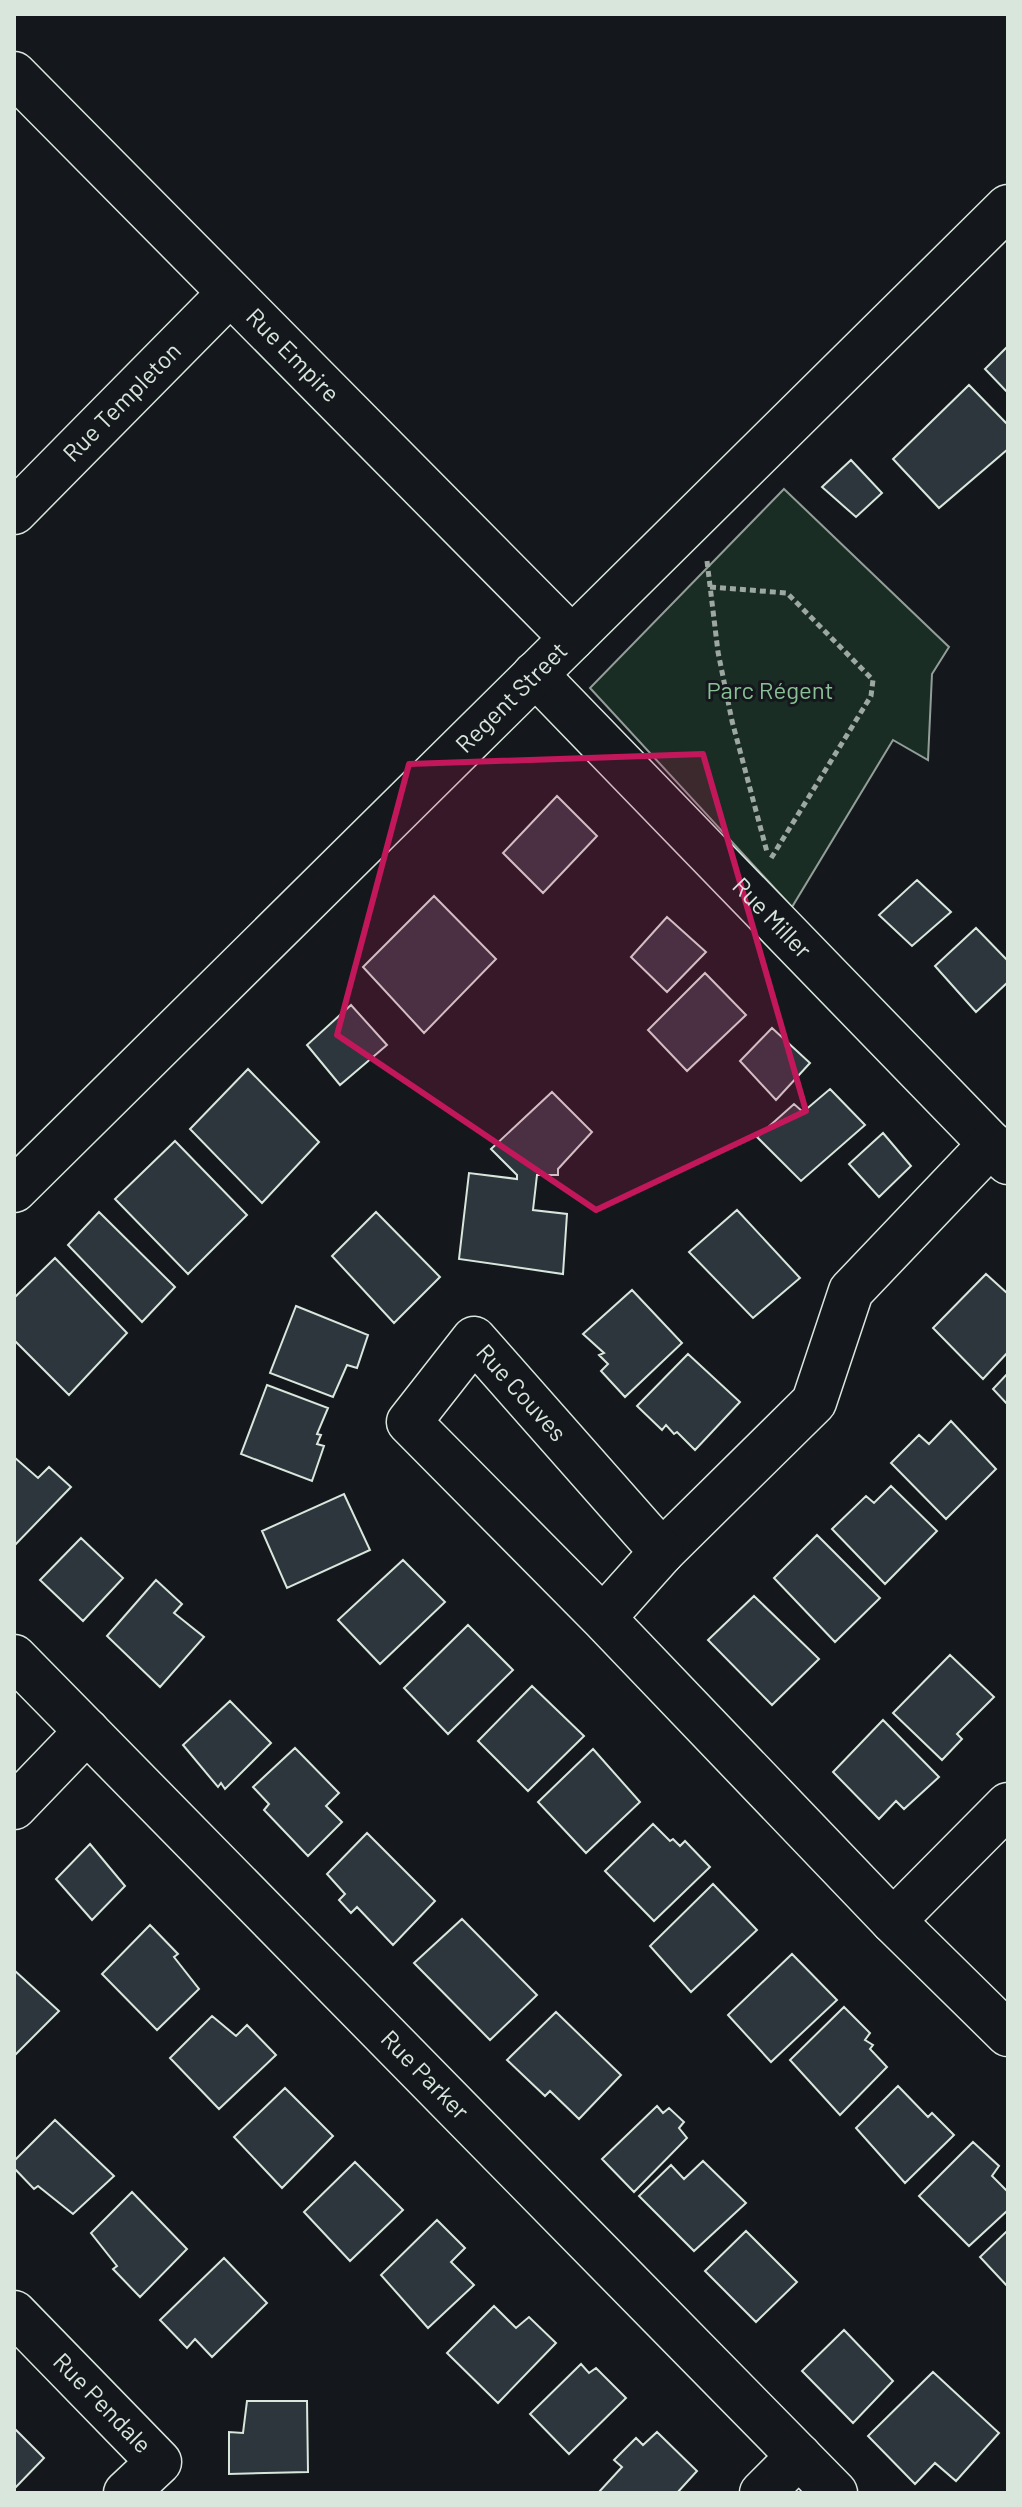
<svg xmlns="http://www.w3.org/2000/svg" width="1022" height="2507" viewBox="0 0 1022 2507" font-family="Barlow,sans-serif">
<rect width="100%" height="100%" fill="#14181c"/>
<path fill="#1a2d24" stroke="#939e99" stroke-width="2" d="M784,489L949,647L932,674L928,760L893,740L792,907L590,688Z"/>
<path fill="#2c363c" stroke="#d8e6dc" stroke-width="2" d="M1008,346V393L985,369Z
M969,385L1008,425V449L939,508L893,459Z
M851,460L882,493L856,517L822,487Z
M557,796L597,836L543,893L503,853Z
M917,880L951,912L912,946L879,915Z
M434,896L496,959L424,1033L363,967Z
M667,917L706,952L667,992L631,957Z
M976,928L1008,961V982L976,1012L935,966Z
M705,973L746,1015L687,1071L648,1030Z
M351,1005L387,1045L340,1085L307,1045Z
M772,1028L810,1063L776,1100L740,1061Z
M248,1069L319,1142L262,1203L190,1129Z
M830,1089L865,1125L801,1181L757,1137L794,1104L803,1112Z
M552,1092L592,1132L558,1169V1175H537L533,1210L567,1214L563,1274L459,1259L469,1173L517,1179V1175L491,1149Z
M883,1133L911,1166L879,1197L849,1164Z
M175,1141L247,1215L188,1274L115,1199Z
M737,1210L800,1278L753,1318L689,1252Z
M99,1212L175,1287L142,1322L68,1245Z
M376,1212L440,1277L394,1323L332,1256Z
M55,1258L127,1333L69,1395L14,1340V1298Z
M986,1274L1008,1294V1352L983,1379L933,1328Z
M632,1290L682,1343L625,1397L601,1371L608,1364L599,1355L604,1353L583,1334Z
M296,1306L368,1335L357,1368L347,1365L333,1397L270,1373Z
M688,1354L740,1402L695,1450L677,1432L674,1434L666,1425L662,1430L637,1406Z
M1008,1373V1405L993,1389Z
M267,1385L328,1408L317,1434L321,1435L317,1444L324,1446L312,1481L241,1454Z
M951,1421L996,1469L946,1519L891,1463L919,1435L929,1444Z
M14,1457L38,1478L49,1467L71,1487L14,1546Z
M891,1486L937,1531L885,1584L832,1529L866,1496L874,1503Z
M344,1494L370,1550L287,1588L262,1531Z
M817,1535L880,1598L835,1642L774,1578Z
M81,1538L123,1578L83,1621L40,1580Z
M403,1560L445,1602L380,1664L338,1620Z
M156,1580L182,1604L174,1613L204,1637L160,1687L107,1636Z
M754,1596L819,1659L772,1705L708,1640Z
M468,1625L513,1670L448,1734L404,1688Z
M950,1655L994,1697L957,1734L962,1739L942,1760L893,1713Z
M532,1686L584,1736L528,1791L478,1741Z
M230,1701L271,1743L225,1789L221,1783L218,1787L183,1745Z
M883,1720L939,1777L904,1809L896,1801L879,1819L833,1772Z
M295,1748L339,1793L326,1806L342,1822L308,1856L264,1810L269,1804L253,1787Z
M593,1749L640,1802L586,1853L538,1802Z
M653,1824L670,1841L673,1839L680,1846L685,1841L710,1867L654,1921L605,1871Z
M367,1833L435,1901L393,1945L357,1907L351,1913L339,1900L345,1894L327,1874Z
M90,1844L125,1886L92,1920L56,1879Z
M713,1884L757,1930L691,1992L650,1946Z
M462,1919L537,1995L490,2040L414,1963Z
M150,1925L178,1954L174,1957L199,1989L157,2030L102,1974Z
M792,1954L837,2000L771,2062L728,2015Z
M14,1970L59,2011L14,2056Z
M844,2007L870,2033L865,2040L873,2045L870,2049L887,2067L840,2115L790,2060Z
M556,2012L621,2075L579,2119L550,2091L545,2096L507,2060Z
M212,2016L236,2036L247,2025L276,2055L219,2109L170,2058Z
M898,2086L928,2117L932,2113L954,2135L905,2183L856,2128Z
M285,2088L333,2136L282,2188L234,2137Z
M657,2106L663,2113L669,2108L684,2122L679,2128L687,2138L634,2192L602,2159Z
M55,2120L114,2176L73,2214L38,2186L34,2189L14,2168V2161Z
M973,2142L999,2166L992,2176L1008,2192V2210L969,2246L919,2196Z
M703,2161L746,2203L694,2251L639,2196L671,2165L684,2179Z
M355,2162L403,2210L350,2261L304,2212Z
M132,2192L187,2249L140,2297L113,2269L117,2266L91,2233Z
M437,2220L465,2248L451,2262L474,2285L428,2328L381,2275Z
M1008,2230V2287L980,2257Z
M746,2231L797,2282L756,2322L705,2271Z
M224,2258L267,2303L212,2357L195,2339L187,2348L160,2320Z
M494,2306L516,2328L529,2317L556,2343L498,2403L447,2353Z
M844,2330L893,2381L853,2423L802,2371Z
M581,2364L589,2373L596,2368L626,2398L569,2454L530,2414Z
M933,2372L999,2433L956,2481L935,2463L915,2484L868,2436Z
M247,2401H307L308,2472L229,2474V2432L243,2433Z
M14,2428L44,2458L15,2488L14,2486Z
M657,2432L697,2471L677,2493H598L622,2467L614,2460L636,2438L643,2445Z"/>
<g fill="none" stroke-linecap="round" stroke-linejoin="round">
<defs>
<g id="minor">
<path id="s1" d="M14,74L572,638"/>
<path id="s2" d="M14,512L230,293"/>
<path id="s3" d="M535,674L1008,1162"/>
<path id="s4" d="M14,1190L1008,207"/>
<path d="M662,1552L814,1402L851,1291L991,1144"/>
<path d="M603,1618L662,1552L474,1339L409,1422L603,1618L893,1921L1008,2034"/>
<path id="s5" d="M14,1657L835,2493"/>
<path d="M14,1807L87,1731"/>
<path d="M893,1921L1008,1805"/>
<path id="s6" d="M14,2313L159,2462L126,2493"/>
<path d="M762,2493L799,2456"/>
</g>
</defs>
<use href="#minor" stroke="#d8e6dc" stroke-width="47"/>
<path stroke="#9da8a2" stroke-width="5" stroke-dasharray="6 4" stroke-linecap="butt" d="M707,561L718,652L732,721L767,852
M710,587L787,593L873,680L871,696L770,860"/>
<use href="#minor" stroke="#14181c" stroke-width="44"/>
</g>
<path fill="#c2185b" fill-opacity="0.2" stroke="#c2185b" stroke-width="6" stroke-linejoin="round" d="M703,754L806,1111L596,1210L337,1035L409,764Z"/>
<g text-anchor="middle" stroke-width="6" stroke-linejoin="round" paint-order="stroke">
<g font-size="24" fill="#d8e6dc" stroke="#14181c">
<text dy="8" stroke="none"><textPath href="#s1" startOffset="396">Rue Empire</textPath></text>
<text dy="8" stroke="none"><textPath href="#s2" startOffset="154">Rue Templeton</textPath></text>
<text dy="8" stroke="none"><textPath href="#s4" startOffset="700">Regent Street</textPath></text>
<text dy="8" stroke="none"><textPath href="#s3" startOffset="340">Rue Miller</textPath></text>
<text transform="translate(521 1393) rotate(48)" y="8">Rue Couves</text>
<text dy="8" stroke="none"><textPath href="#s5" startOffset="586">Rue Parker</textPath></text>
<text dy="8" stroke="none"><textPath href="#s6" startOffset="126">Rue Pendale</textPath></text>
</g>
<g font-size="24" fill="#8ac095" stroke="#14181c">
<text x="770" y="699">Parc Régent</text>
</g>
</g>
<rect width="1022" height="2507" fill="none" stroke="#d8e6dc" stroke-width="32"/>
</svg>
